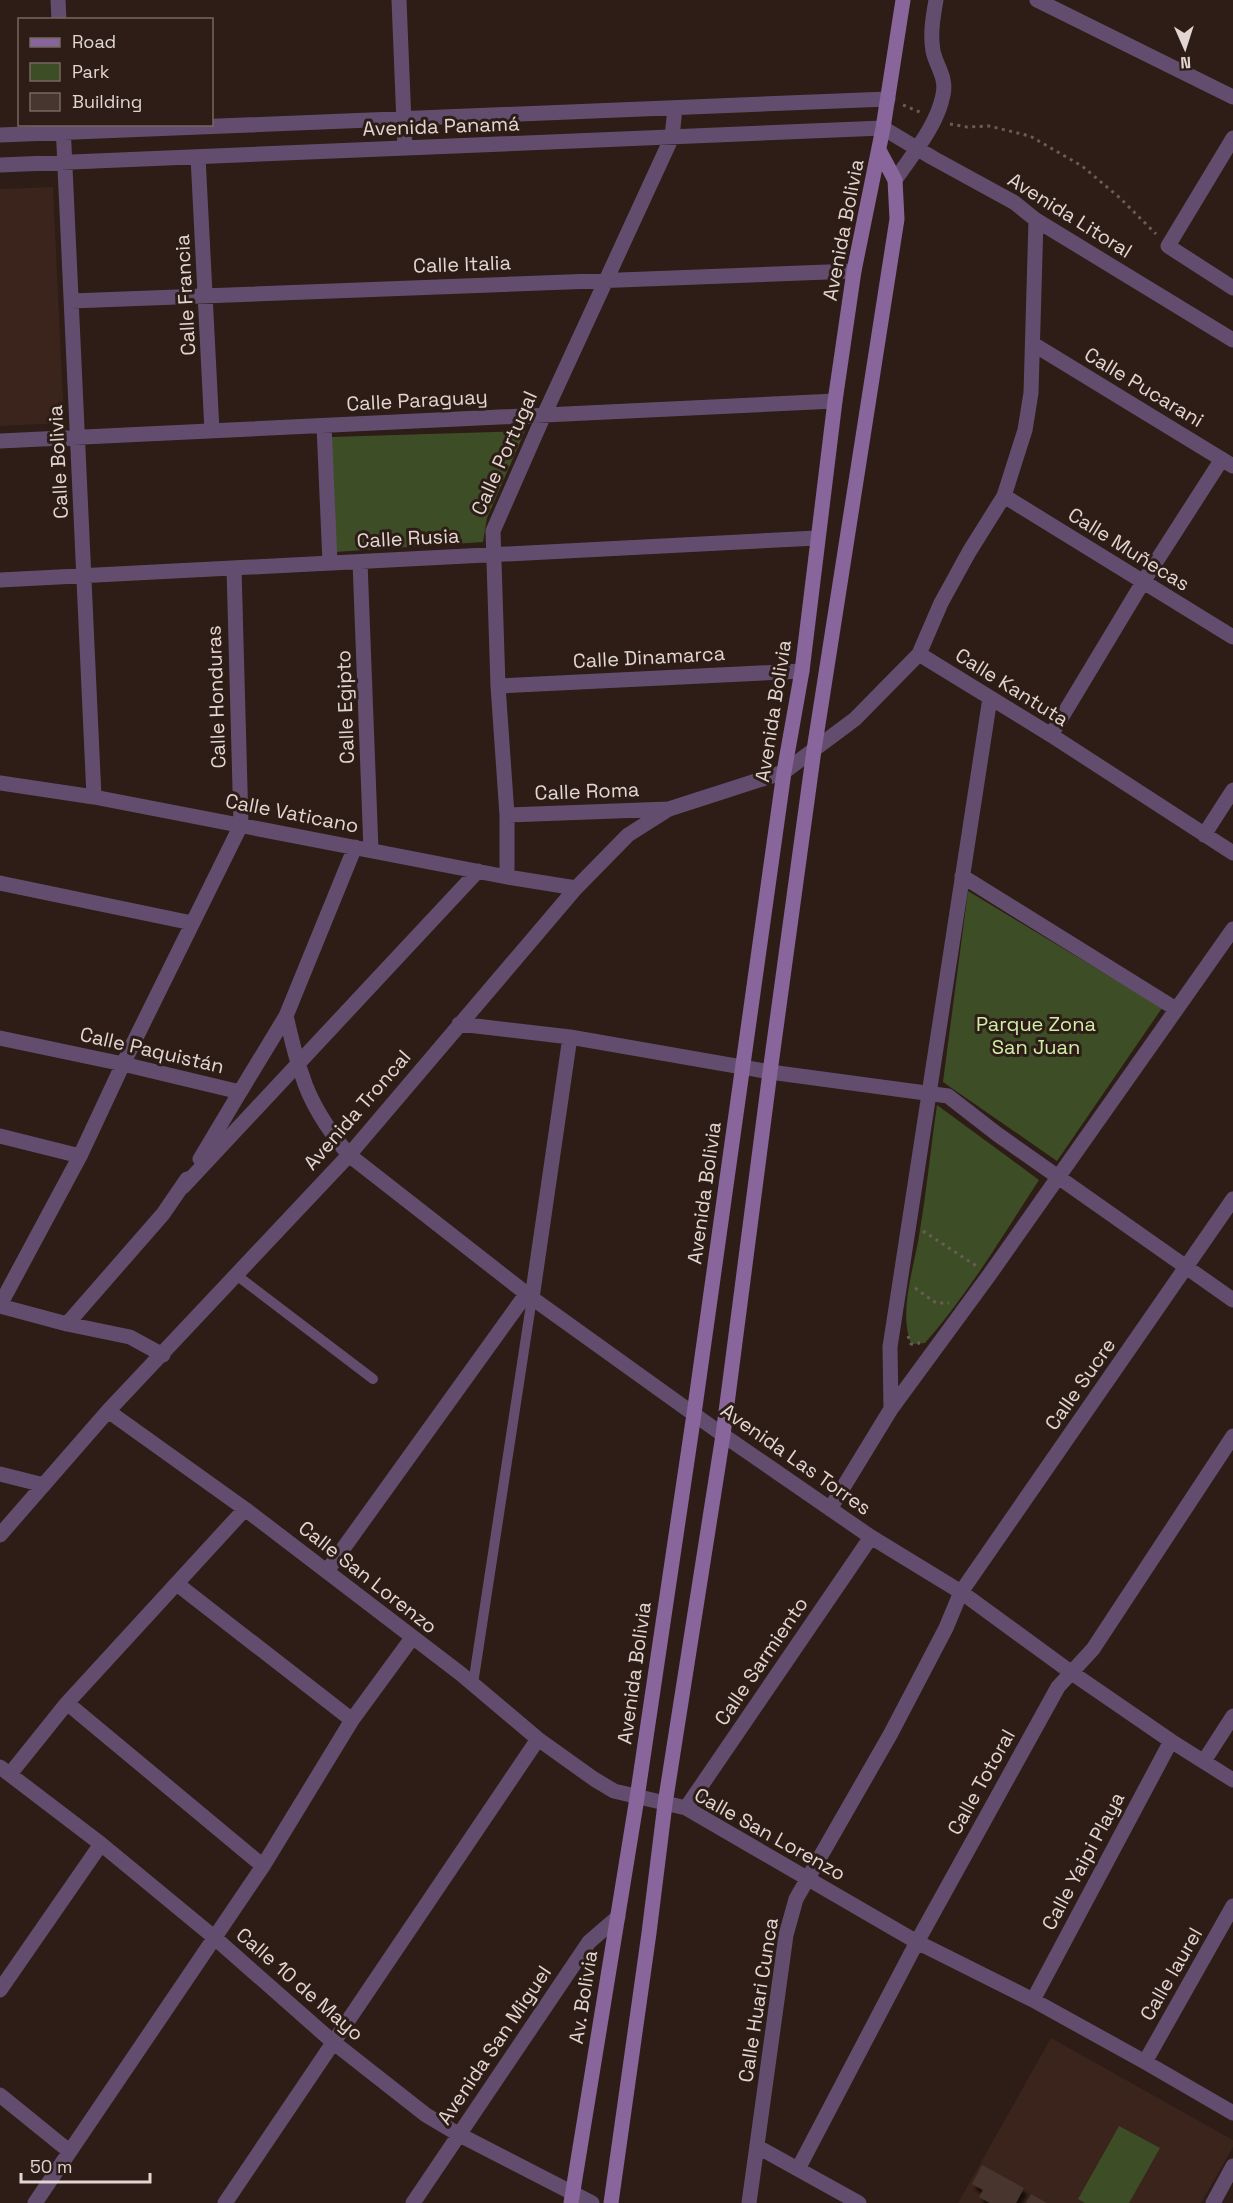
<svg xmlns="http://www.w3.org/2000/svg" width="1233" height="2203" viewBox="0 0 1233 2203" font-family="'Space Grotesk',sans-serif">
<defs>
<filter id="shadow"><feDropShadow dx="3.5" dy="6" stdDeviation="1.5" flood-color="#0009"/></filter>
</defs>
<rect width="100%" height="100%" fill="#2d1d16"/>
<path fill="#3a241b" d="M53,187L64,423L0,426V189Z
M1051,2038L1233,2140V2147L1201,2203H958Z"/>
<path fill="#3d4e27" d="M525,431L487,518L483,542L335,552L331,437Z
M968,891L1162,1008L1057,1161L943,1082Z
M937,1105L1039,1180C1003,1235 969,1293 925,1343L911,1344C898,1309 915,1266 920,1230C927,1188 931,1146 937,1105Z
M1119,2126L1160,2148L1129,2203H1085L1078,2199Z"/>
<path fill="#47352f" filter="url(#shadow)" d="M982,2165L1024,2188L1016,2203H990L979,2197L983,2190L972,2184Z
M1031,2194L1047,2203H1026Z"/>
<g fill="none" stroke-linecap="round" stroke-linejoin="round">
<path stroke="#6a5c55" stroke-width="3" stroke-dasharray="3 4.5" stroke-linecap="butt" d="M903,105L922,113
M950,124L967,127L989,126L1030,136L1082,166L1120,198L1156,234
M923,1231L978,1267
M915,1288L936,1303H949
M908,1336L911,1344L920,1343"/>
<path stroke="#634d6f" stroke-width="10" d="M235,1274L373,1379
M473,1684L532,1298"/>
<path stroke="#634d6f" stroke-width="15" d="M58,0L59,20
M399,0L405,148
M1037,0L1233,97
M63,124L94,797
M0,135L888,99
M1233,138L1168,246L1233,288
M198,157L212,431
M0,165L883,128L933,158L1015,203L1036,220L1233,340
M895,180C912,155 937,126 943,95C947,77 936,66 933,51C930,34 933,17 936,0
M71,301L854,271
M1033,344L1233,466
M324,426L330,563
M0,441L835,401
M1004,496L1233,637
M360,562L371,850
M0,580L817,538
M919,654L941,603L969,552L1004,496L1025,430L1031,393L1036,220
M498,686L802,671
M1051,735L1143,582L1222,459
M0,783L94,797L507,877L576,888
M507,815L669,809
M1204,835L1233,790
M962,876L1176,1009
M507,877V815L498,686L493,531L544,415L672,137L675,108
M0,883L192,923
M286,1016C291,1036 295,1056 302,1075C311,1105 329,1131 349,1155L532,1298L723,1435L871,1537L961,1592L1072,1673L1171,1741L1233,1780
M459,1024L570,1037L770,1072L948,1096L997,1134L1233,1300
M0,1038L123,1064L240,1092L286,1016L355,847
M0,1136L80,1156
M200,1159L240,1092
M183,1187L478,871
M532,1298L570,1037
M0,1305L80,1156L123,1064L241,825L234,568
M0,1306L67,1324L130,1337L163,1355
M67,1324L163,1214L187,1179
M891,1409L890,1347L990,698
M108,1411L245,1509L461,1674L538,1739L594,1779L614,1791L686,1808L917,1942L1033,2000L1145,2062L1233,2113
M0,1474L44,1485
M830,1509L891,1409L990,1274L1233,929
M0,1535L108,1411L349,1155L576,888L628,835L669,809L784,772L855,719L919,654L1051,735L1233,853
M327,1571L527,1293
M177,1584L352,1720
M67,1703L263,1866
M1204,1761L1233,1716
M0,1767L101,1844L215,1938L333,2042L426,2115L458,2134L592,2203
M10,1774L67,1703L245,1509
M686,1808L871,1537
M0,1990L101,1844
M1033,2000L1171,1741
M1145,2062L1233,1906
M0,2095L69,2151
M758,2147L859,2203
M798,2169L917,1942L1058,1687L1093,1649L1233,1436
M35,2203L263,1866L352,1720L412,1638
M225,2203L538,1739
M413,2203L589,1942L618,1917
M749,2203L786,1935L796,1899L890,1735L946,1628L961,1592L1233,1199
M1213,2203L1233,2166"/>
<path stroke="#88659b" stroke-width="15" d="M571,2203L637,1798L694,1414L784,772L802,671L835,401L854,271L883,128L903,0
M611,2203L649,1933L665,1804L723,1435L770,1072L814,750L897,219L895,180L879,150"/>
</g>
<g text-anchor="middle" stroke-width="6" stroke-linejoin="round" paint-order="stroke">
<g font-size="20" fill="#e1d6d1" stroke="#2d1d16">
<text transform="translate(441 126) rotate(-2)" y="7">Avenida Panamá</text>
<text transform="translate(1070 215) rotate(32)" y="7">Avenida Litoral</text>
<text transform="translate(843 230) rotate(-79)" y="7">Avenida Bolivia</text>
<text transform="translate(462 264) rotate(-2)" y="7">Calle Italia</text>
<text transform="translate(185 295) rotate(-93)" y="7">Calle Francia</text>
<text transform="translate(1144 387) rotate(31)" y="7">Calle Pucarani</text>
<text transform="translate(417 400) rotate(-3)" y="7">Calle Paraguay</text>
<text transform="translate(504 453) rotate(-66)" y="7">Calle Portugal</text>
<text transform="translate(58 462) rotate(-93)" y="7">Calle Bolivia</text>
<text transform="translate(408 538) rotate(-3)" y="7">Calle Rusia</text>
<text transform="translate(1129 549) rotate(32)" y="7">Calle Muñecas</text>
<text transform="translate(649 657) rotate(-3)" y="7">Calle Dinamarca</text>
<text transform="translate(1012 687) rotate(32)" y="7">Calle Kantuta</text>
<text transform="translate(216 697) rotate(-92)" y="7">Calle Honduras</text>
<text transform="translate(345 707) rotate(-92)" y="7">Calle Egipto</text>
<text transform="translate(773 711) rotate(-81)" y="7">Avenida Bolivia</text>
<text transform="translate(587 791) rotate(-2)" y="7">Calle Roma</text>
<text transform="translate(292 813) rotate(11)" y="7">Calle Vaticano</text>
<text transform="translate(152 1050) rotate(13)" y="7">Calle Paquistán</text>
<text transform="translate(357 1110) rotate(-49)" y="7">Avenida Troncal</text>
<text transform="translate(704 1193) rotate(-82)" y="7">Avenida Bolivia</text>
<text transform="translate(1080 1384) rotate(-55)" y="7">Calle Sucre</text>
<text transform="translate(796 1459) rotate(35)" y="7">Avenida Las Torres</text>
<text transform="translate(368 1577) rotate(38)" y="7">Calle San Lorenzo</text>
<text transform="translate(761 1661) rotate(-56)" y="7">Calle Sarmiento</text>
<text transform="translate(634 1673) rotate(-82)" y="7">Avenida Bolivia</text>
<text transform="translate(981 1782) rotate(-61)" y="7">Calle Totoral</text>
<text transform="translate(770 1834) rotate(29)" y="7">Calle San Lorenzo</text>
<text transform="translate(1083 1861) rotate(-62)" y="7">Calle Yaipi Playa</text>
<text transform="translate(1171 1974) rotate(-60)" y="7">Calle laurel</text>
<text transform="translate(300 1984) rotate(41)" y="7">Calle 10 de Mayo</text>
<text transform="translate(583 1997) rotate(-81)" y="7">Av. Bolivia</text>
<text transform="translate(758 2000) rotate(-81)" y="7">Calle Huari Cunca</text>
<text transform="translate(494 2045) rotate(-56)" y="7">Avenida San Miguel</text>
</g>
<g font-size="20" fill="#cef0a6" stroke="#2d1d16">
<text x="1036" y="1031">Parque Zona<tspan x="1036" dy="23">San Juan</tspan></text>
</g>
</g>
<rect x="18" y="18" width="195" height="108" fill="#2d1d16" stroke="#756761" stroke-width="1.5"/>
<rect x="30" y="38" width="30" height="9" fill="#88659b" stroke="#756761" stroke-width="1.5"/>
<text x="72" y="48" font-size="18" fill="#e1d6d1">Road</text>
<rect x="30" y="63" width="30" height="18" fill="#3d4e27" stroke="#756761" stroke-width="1.5"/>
<text x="72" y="78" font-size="18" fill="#e1d6d1">Park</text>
<rect x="30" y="93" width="30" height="18" fill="#47352f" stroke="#756761" stroke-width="1.5"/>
<text x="72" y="108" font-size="18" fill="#e1d6d1">Building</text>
<g transform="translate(1185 48) rotate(177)" stroke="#2d1d16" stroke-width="4.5" paint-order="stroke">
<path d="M0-4.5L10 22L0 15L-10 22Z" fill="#e1d6d1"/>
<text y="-9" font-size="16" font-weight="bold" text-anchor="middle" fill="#e1d6d1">N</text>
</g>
<path d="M21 2173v9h129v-9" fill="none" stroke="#e1d6d1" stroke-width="3"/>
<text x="30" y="2173" font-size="18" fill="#e1d6d1" stroke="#2d1d16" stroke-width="4.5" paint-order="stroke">50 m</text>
</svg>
